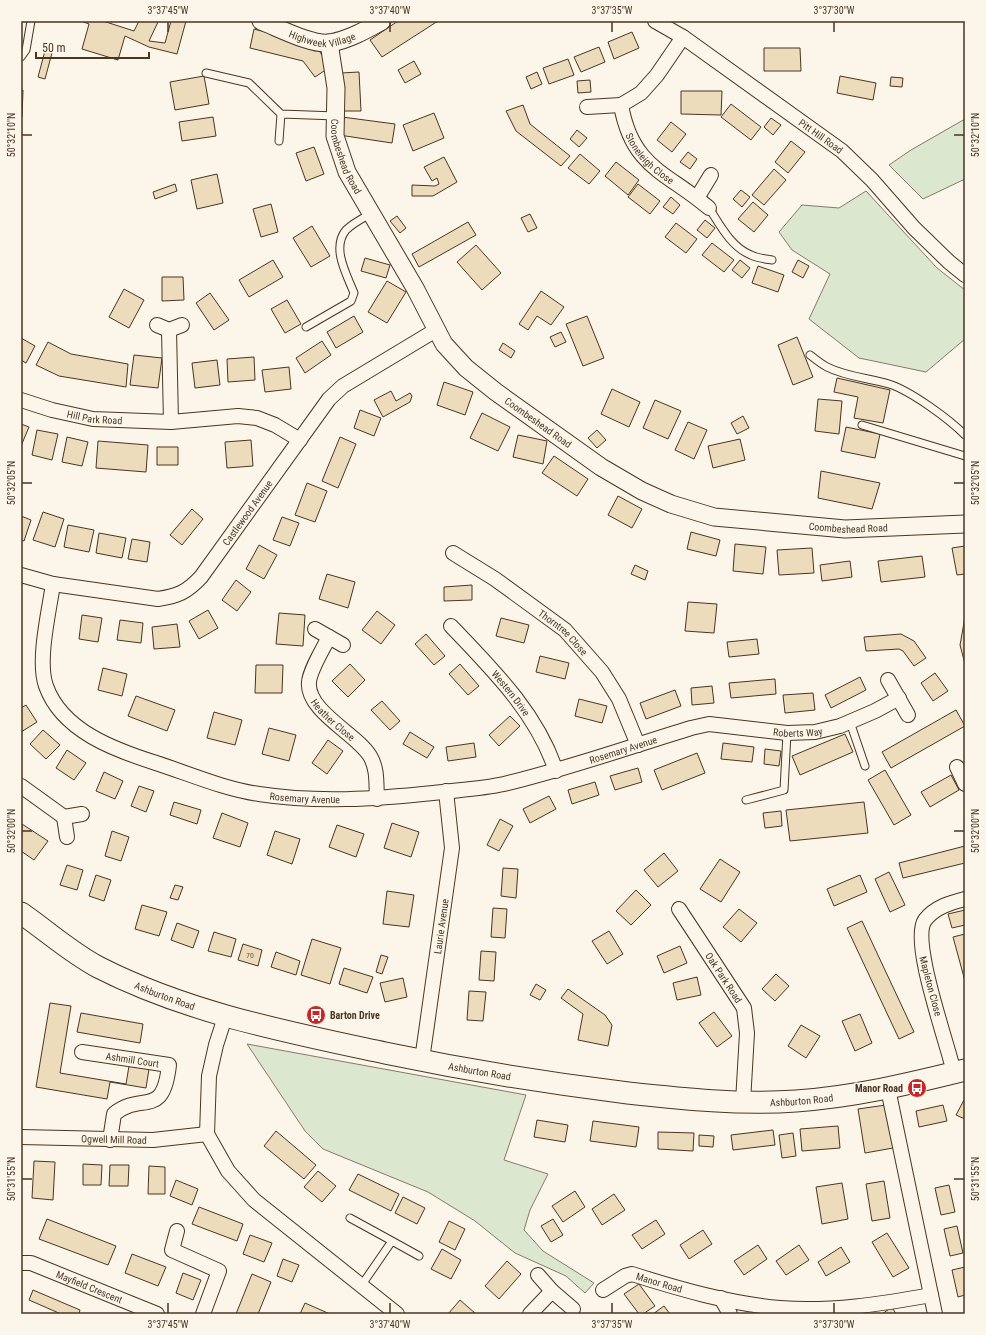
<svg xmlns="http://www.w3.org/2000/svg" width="986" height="1335" viewBox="0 0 986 1335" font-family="'Roboto Condensed',sans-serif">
<rect width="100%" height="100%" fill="#fbf6e9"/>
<path fill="#dce7d0" stroke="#887966" d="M965,119V179L923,199L889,165L911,150Z
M866,191L937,268L965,290V339L926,372L859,358L809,319L830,274L792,250L779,232L802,205L839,208Z
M247,1044L526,1095L504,1160L548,1174L530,1210L524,1230L543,1251L594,1283L585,1293L566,1276L515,1253L475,1221L428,1192L323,1149L305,1131Z"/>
<path fill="#ecdcbc" stroke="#4a3520" d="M81,21H103L134,31L139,21H156L158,22L149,41L165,43L171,21H186L177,54L149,47L125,36L118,60L82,49L89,24Z
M398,21H438L382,57L370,40Z
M254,29L316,46L330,67L315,77L303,61L250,48Z
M632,32L639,48L614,59L608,42Z
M46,47L53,49L45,79L38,77Z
M599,47L605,62L581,72L574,57Z
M764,48H800L801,71H764Z
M568,59L574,75L549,84L543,68Z
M414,61L421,74L405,83L398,70Z
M359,72L361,111H343L341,73Z
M537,72L542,84L531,89L526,77Z
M204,76L209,104L175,110L170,82Z
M840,76L876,83L873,100L837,93Z
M891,77L903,78L902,87L890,86Z
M590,80L591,92L578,93L577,81Z
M21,90H23L22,117H21Z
M681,91H722L721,115L681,114Z
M731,104L761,127L751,140L721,117Z
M523,105L530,124L570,156L561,166L516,131L506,111Z
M434,113L444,138L413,151L403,125Z
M213,117L216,136L182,141L179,122Z
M342,117L395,124L392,143L339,135Z
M771,118L781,125L773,135L764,127Z
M671,122L686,134L672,152L657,140Z
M577,130L587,138L579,147L570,139Z
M791,141L805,152L788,173L775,162Z
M314,147L324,174L306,181L296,153Z
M688,152L697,159L690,169L680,162Z
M580,154L600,171L589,184L568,168Z
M444,157L457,182L433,196H412V185L435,186L439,184L437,178L432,181L424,167Z
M616,162L639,180L628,195L605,176Z
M774,169L786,180L764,205L752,195Z
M217,174L223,203L197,209L191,180Z
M175,184L177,191L155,199L153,192Z
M638,184L660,201L650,214L628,197Z
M741,190L750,197L742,207L733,199Z
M671,197L680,205L673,214L663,207Z
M753,202L768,215L754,232L738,219Z
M271,204L278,232L261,237L253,209Z
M530,214L537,228L528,232L521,218Z
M397,216L406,228L400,233L390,221Z
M705,220L715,228L707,238L697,230Z
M468,222L476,235L419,267L412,254Z
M676,223L697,239L686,253L665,237Z
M312,226L330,256L311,267L293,238Z
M712,243L734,260L724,272L702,255Z
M476,245L501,273L482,290L457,262Z
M365,258L390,265L386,278L361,271Z
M273,260L283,277L249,297L239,280Z
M740,260L750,268L742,278L732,270Z
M798,260L809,266L803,278L792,272Z
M758,266L784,275L778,292L752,283Z
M162,277H183L184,300L162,301Z
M387,281L406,292L387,323L368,312Z
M124,289L144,300L129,328L109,317Z
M541,291L564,307L551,325L537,316L528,330L519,324Z
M210,293L229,320L214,330L196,303Z
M287,300L301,324L285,333L271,309Z
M354,316L363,332L336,348L327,332Z
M587,316L604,358L583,366L566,324Z
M561,332L566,342L555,347L550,337Z
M797,337L813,377L793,385L778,345Z
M21,338L35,346L26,363L21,360Z
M322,341L331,355L305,373L296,358Z
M48,342L71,354L128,364L126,387L59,376L36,365Z
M503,343L515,351L511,358L499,350Z
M134,355L162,358L158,388L130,385Z
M254,357L255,380L228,382L227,359Z
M217,360L220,385L195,388L192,363Z
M289,367L291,389L265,392L262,370Z
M837,378L890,390L883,423L854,418L858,397L834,392Z
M444,382L473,392L465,415L437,405Z
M612,389L640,402L629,427L601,414Z
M391,391L396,401L410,393L412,396L410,402L383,417L374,400Z
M818,399L842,401L839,434L815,431Z
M655,400L681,411L668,439L643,428Z
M360,410L381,418L374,436L354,428Z
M482,413L510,427L498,451L470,438Z
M743,416L749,428L737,434L731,423Z
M688,422L707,430L694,459L675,450Z
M21,424L29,427L21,446Z
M846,427L880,434L875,458L841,451Z
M37,430L58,434L52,460L32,455Z
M597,430L606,440L597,448L588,438Z
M518,435L547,441L543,464L513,457Z
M67,437L88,442L82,466L62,462Z
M340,437L356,444L338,488L322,481Z
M740,439L745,460L713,468L708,446Z
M251,440L253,466L227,468L225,442Z
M98,441L148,445L146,472L96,468Z
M157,447H178V465H157Z
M554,456L588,479L577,496L542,473Z
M821,471L880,483L872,509L818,498Z
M307,483L327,491L315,522L295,515Z
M618,496L642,509L632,528L608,515Z
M192,509L203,519L182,545L170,535Z
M43,512L64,519L55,547L33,540Z
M21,516L31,520L24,541L21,540Z
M282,517L299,523L290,546L273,540Z
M68,525L94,530L89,552L64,547Z
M691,532L720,540L716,556L687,549Z
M99,533L126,538L122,558L96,553Z
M132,539L150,542L147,562L128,559Z
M735,544L766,547L763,574L733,571Z
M259,545L277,555L264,579L246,569Z
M965,546V574L957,575L952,548Z
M812,548L814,573L779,575L777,550Z
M922,556L925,577L881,582L878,561Z
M850,561L852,577L822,581L820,565Z
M635,565L648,571L645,580L631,574Z
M327,574L355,582L348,608L319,599Z
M236,580L251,592L237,611L222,600Z
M472,585V600L444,601V587Z
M688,602L717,604L714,633L685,631Z
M208,610L218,628L199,639L189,621Z
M377,611L395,625L381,644L362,630Z
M279,613L305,615L303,646L276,644Z
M82,615L102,618L98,642L79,639Z
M965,617V664L960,645Z
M501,618L529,625L524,643L496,636Z
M120,620L143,623L141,643L117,640Z
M177,624L180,647L154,649L152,627Z
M426,634L445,656L434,665L415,644Z
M901,634L914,641L926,658L914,666L903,651L899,649L866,651L864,637Z
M757,639L759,654L729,657L727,642Z
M540,656L569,663L565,679L536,672Z
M350,664L365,680L348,697L332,681Z
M460,664L479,686L468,695L449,674Z
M256,665H283L282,693H255Z
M103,668L127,674L122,696L98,690Z
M935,673L948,691L933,701L921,683Z
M860,677L866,690L831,708L825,695Z
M775,679L776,694L731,698L729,683Z
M712,686L714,703L692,705L691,688Z
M675,690L681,706L646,719L640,703Z
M813,693L815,710L785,713L783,695Z
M136,696L175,710L167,731L128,716Z
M579,699L607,706L602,723L575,716Z
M382,701L400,721L390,730L371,710Z
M26,705L37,722L21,732V708Z
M956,710L965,726L891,768L882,752Z
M214,712L242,720L235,745L207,738Z
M510,716L520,726L499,746L489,735Z
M269,728L296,735L289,761L262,754Z
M43,730L60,745L46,759L30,744Z
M410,732L434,747L427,758L403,744Z
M845,734L853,752L800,775L792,756Z
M328,740L343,751L327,774L312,763Z
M474,743L476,757L448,761L446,747Z
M723,743L754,747L752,762L721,759Z
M765,749L781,751L779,766L764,764Z
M67,750L86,763L74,780L56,768Z
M697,753L705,773L662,790L654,770Z
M638,768L642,782L615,790L610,776Z
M885,770L911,815L894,825L868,780Z
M104,772L123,781L115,799L96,791Z
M951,775L959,790L930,807L921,792Z
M595,782L599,795L572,804L568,790Z
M139,786L154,791L146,812L131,806Z
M549,796L556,809L530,823L523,809Z
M174,802L201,810L197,824L170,815Z
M864,802L868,833L790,841L786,810Z
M781,811L782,826L765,828L763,813Z
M222,813L248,823L240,847L213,838Z
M500,819L513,826L499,851L487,845Z
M392,823L419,832L411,857L384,848Z
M22,824L48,841L34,860L21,851Z
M337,825L364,834L356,857L329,847Z
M112,831L129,837L121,861L105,856Z
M275,831L300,839L292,864L267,855Z
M965,846V863L903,878L899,863Z
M664,853L678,871L658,887L644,870Z
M720,859L740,872L721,902L700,889Z
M67,865L83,870L77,890L60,885Z
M503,868L518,869L516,898L501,896Z
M889,872L905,905L890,912L875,879Z
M96,875L111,880L104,901L89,896Z
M860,875L867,892L834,906L827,889Z
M175,885L183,887L178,900L170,898Z
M636,890L651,905L631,925L616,911Z
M387,891L414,895L409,927L383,924Z
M142,905L167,912L159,936L135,929Z
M493,908L507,909L505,938L491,937Z
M739,909L757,923L741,942L723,927Z
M965,910V925L952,928L948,914Z
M862,921L914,1032L899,1039L847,928Z
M177,923L199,931L193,948L171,940Z
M609,931L623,954L607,964L592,941Z
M214,932L236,939L231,957L208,951Z
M965,934V981L953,937Z
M312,939L341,948L330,984L301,975Z
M243,944L262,950L258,966L238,960Z
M680,946L687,963L664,973L657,956Z
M481,951L496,952L494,981L479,980Z
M276,952L300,961L296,975L271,967Z
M381,955L388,957L382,974L376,972Z
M344,968L373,977L367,993L339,984Z
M776,974L789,986L775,1001L762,989Z
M697,977L701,995L677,1000L673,983Z
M403,978L407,997L385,1002L380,983Z
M536,984L546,990L540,1000L530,995Z
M568,989L605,1015L612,1025L608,1046L578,1040L583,1014L561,998Z
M469,991L486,992L483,1021L467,1020Z
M50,1003L71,1006L60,1073L126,1084L129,1066L149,1069L146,1088L110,1082L107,1099L36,1087Z
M714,1012L732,1036L717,1047L699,1023Z
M81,1013L143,1024L140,1043L77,1032Z
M860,1014L872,1043L855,1051L842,1021Z
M801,1025L820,1036L806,1058L788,1046Z
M964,1100H965V1119L956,1115Z
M886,1105L893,1148L865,1153L858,1109Z
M943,1105L947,1121L919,1127L916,1111Z
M537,1120L568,1125L565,1142L534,1137Z
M593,1121L639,1127L636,1147L590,1141Z
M838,1126L840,1148L802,1151L800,1129Z
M773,1130L775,1145L733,1150L731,1135Z
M276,1131L316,1165L304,1179L264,1146Z
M658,1132L694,1133L693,1151L658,1149Z
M793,1133L796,1156L782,1158L779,1135Z
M699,1135L714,1136L713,1147L699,1146Z
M34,1161L55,1162L53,1200L32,1198Z
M83,1164L102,1165L101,1185H83Z
M110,1165H129L128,1186H109Z
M149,1166L165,1167V1194H148Z
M318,1171L336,1186L322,1202L304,1187Z
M358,1174L399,1194L391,1211L349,1190Z
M176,1180L198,1189L192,1205L170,1196Z
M884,1181L890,1218L872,1221L866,1184Z
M842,1183L848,1219L822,1224L816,1187Z
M949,1185L955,1212L941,1215L935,1188Z
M575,1191L585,1207L563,1222L552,1206Z
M614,1194L625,1210L602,1225L592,1209Z
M403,1197L425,1208L417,1224L395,1213Z
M199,1207L243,1224L237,1241L192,1224Z
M47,1219L116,1246L108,1265L39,1239Z
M553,1219L563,1235L551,1242L541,1226Z
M656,1220L665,1234L642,1249L632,1235Z
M449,1221L465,1229L455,1250L439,1242Z
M957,1226L963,1253L950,1256L944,1229Z
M703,1230L712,1244L689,1259L680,1245Z
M887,1233L909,1268L893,1277L872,1242Z
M250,1235L272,1243L264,1262L243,1254Z
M758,1245L767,1259L744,1275L734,1261Z
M799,1245L809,1260L786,1275L776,1261Z
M841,1247L850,1262L826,1276L818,1262Z
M442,1249L461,1260L451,1279L431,1269Z
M132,1254L166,1267L158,1286L125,1273Z
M283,1259L299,1265L292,1282L277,1276Z
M507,1261L521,1274L499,1299L485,1286Z
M965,1267V1295L958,1297L952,1270Z
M183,1273L201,1280L193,1300L176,1293Z
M252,1274L271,1282L258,1314H236Z
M639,1284L655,1306L643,1314H639L624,1294Z
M33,1290L80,1310L79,1314H61L29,1300Z
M460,1300L476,1314H448Z
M305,1303L330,1314H300Z
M664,1306L670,1314H653Z
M892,1307L896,1314H882Z"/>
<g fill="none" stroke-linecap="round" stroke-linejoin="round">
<defs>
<path id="service" d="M21,57L26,50L31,21
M206,73L249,83L281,114L336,116
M279,141L281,114
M709,208C720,225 731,247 751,255C757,258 765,259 772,260
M306,327L351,301L354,293C347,275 331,248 346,230C353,223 363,218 372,213
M810,355C815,359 821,364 827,367C847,377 869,378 889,384C911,391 949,419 965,435
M862,425L965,456
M850,722L865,766
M746,800L784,790L787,733
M350,1218L392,1241L361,1286
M392,1241L419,1256"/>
<g id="minor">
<path id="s1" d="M655,21L683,37L842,151L872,180L914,228L949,262L965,275"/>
<path id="s2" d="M683,37L657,75L641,93L621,105C632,168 667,172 709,208"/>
<path d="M587,107L621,105"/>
<path d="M697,198L711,175"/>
<path d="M157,325L169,330L182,325"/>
<path d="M169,330L171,422"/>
<path id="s3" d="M21,400L52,410L93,419L171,422L238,416L257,418L275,425L300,440"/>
<path id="s4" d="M453,553L495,579L565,630L602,672L619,699L638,745"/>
<path id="s5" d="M21,575L53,584L158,599C178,596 187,592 201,577L329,399L343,386L436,330"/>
<path id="s6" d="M53,584C49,612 37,661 46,686C62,731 115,750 156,763C190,774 224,789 259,794C318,803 375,799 433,793C457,790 481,789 504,784C567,769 629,747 691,728L709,724L787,733L815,732L840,726L875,711L899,698"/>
<path id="s7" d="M451,626C492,669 537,713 556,771"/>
<path d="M315,629L343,645"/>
<path id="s8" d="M329,637C323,649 310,670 309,682C306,711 357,734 370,756C378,769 376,785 377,799"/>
<path d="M888,680L908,715"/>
<path d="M957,767L965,784"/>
<path d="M21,786L64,817"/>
<path d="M67,837L64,817L82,814"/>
<path id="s9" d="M679,909L744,1008L747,1033L743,1102"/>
<path d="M225,1017L216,1045L209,1076L207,1134L228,1171L254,1200L397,1314"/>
<path id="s10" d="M82,1052L169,1065C163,1120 142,1091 114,1114L110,1140"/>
<path id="s11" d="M422,1060L452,848L446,791"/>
<path d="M954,1073C948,1044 910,941 925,920C935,907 950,903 965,899"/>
<path d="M888,1089L935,1314"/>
<path id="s12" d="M21,1137L153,1140L207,1134"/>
<path d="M177,1231L172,1250L219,1271L203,1314"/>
<path id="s13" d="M21,1263H31L157,1314"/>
<path d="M538,1275L552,1291L573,1309"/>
<path id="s14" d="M603,1290L625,1276L632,1274C679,1289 731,1304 780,1308C830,1312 882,1304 931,1295"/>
<path d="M721,1298L730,1314"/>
<path d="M530,1314L552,1291"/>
</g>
<g id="tertiary">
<path id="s15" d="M261,21C279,28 311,45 330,43C348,40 366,30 382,21"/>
<path id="s16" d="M329,43L336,88L335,136L347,172L415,288L444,344L466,368L496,392L601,467L642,491L671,504L714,517L845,529L965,524"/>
</g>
<g id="primary">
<path id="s17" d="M21,913C47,931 70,952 98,967C188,1013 287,1032 385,1053C466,1070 546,1083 628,1093C684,1099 740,1105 796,1101C853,1097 909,1084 965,1070"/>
</g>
</defs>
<use href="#service" stroke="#4a3520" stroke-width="9"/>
<use href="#minor" stroke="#4a3520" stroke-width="16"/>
<use href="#tertiary" stroke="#4a3520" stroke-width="19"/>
<use href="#primary" stroke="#4a3520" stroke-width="23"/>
<use href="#service" stroke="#fbf6e9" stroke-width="7"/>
<use href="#minor" stroke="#fbf6e9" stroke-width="14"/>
<use href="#tertiary" stroke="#fbf6e9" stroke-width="17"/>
<use href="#primary" stroke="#fbf6e9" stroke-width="21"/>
</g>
<path fill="none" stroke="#4a3520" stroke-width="1.5" d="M168,22V32M390,22V32M612,22V32M834,22V32M22,135H32M954,135H964M22,483H32M954,483H964M22,831H32M954,831H964M22,1179H32M954,1179H964M168,1303V1313M390,1303V1313M612,1303V1313M834,1303V1313"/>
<defs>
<symbol id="bus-disc" viewBox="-11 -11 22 22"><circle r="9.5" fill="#c62828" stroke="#fbf6e9"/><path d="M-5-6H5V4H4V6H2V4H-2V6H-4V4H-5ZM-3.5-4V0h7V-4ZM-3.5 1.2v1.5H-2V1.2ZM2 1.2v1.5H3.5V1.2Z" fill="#fff"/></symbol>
</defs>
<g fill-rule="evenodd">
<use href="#bus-disc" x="305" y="1004" width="22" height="22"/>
<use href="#bus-disc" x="906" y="1077" width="22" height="22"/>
</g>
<g text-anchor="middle" stroke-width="3" stroke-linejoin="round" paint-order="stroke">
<g font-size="8" fill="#725f47">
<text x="250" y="958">70</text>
</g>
<g font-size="10" fill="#4a3520" stroke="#fbf6e9">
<text dy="4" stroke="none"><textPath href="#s15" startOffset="65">Highweek Village</textPath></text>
<text dy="4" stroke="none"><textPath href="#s1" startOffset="202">Pitt Hill Road</textPath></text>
<text dy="4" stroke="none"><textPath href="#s16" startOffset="116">Coombeshead Road</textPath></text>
<text dy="4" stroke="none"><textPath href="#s2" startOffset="156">Stoneleigh Close</textPath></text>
<text dy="4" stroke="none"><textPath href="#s3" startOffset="76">Hill Park Road</textPath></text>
<text dy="4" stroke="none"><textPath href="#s16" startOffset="452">Coombeshead Road</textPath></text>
<text dy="4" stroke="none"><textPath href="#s5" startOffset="268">Castlewood Avenue</textPath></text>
<text dy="4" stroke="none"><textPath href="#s16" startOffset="788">Coombeshead Road</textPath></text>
<text dy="4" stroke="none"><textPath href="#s4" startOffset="136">Thorntree Close</textPath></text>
<text dy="4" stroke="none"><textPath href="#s7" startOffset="90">Western Drive</textPath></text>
<text dy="4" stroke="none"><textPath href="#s8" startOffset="96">Heather Close</textPath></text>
<text dy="4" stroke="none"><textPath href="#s6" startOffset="899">Roberts Way</textPath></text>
<text dy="4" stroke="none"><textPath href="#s6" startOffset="720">Rosemary Avenue</textPath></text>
<text dy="4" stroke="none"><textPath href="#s6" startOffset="396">Rosemary Avenue</textPath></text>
<text dy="4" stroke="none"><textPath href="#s11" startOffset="135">Laurie Avenue</textPath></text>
<text dy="4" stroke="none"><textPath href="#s9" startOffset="82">Oak Park Road</textPath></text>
<text transform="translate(931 986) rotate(75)" y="4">Mapleton Close</text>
<text dy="4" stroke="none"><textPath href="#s17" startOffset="167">Ashburton Road</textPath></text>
<text dy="4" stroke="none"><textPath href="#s10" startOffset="51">Ashmill Court</textPath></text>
<text dy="4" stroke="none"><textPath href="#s17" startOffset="491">Ashburton Road</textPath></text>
<text dy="4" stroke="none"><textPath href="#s17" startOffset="815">Ashburton Road</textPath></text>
<text dy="4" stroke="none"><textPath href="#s12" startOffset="93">Ogwell Mill Road</textPath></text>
<text dy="4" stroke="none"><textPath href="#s14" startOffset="62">Manor Road</textPath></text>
<text dy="4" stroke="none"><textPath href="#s13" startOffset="73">Mayfield Crescent</textPath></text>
</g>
<g font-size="10" font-weight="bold" fill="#4a3520" stroke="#fbf6e9" text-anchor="start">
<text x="330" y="1019">Barton Drive</text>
<text x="903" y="1092" text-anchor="end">Manor Road</text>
</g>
</g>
<rect width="986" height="1335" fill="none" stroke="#fbf6e9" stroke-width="44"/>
<path d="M36 52v6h113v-6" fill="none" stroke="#4a3520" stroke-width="2"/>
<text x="42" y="52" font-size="12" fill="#4a3520" stroke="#fbf6e9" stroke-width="3" paint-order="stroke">50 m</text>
<rect x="22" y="22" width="942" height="1291" fill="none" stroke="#4a3520" stroke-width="1.5"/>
<g font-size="10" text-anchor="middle" fill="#4a3520">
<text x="168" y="14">3°37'45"W</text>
<text x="390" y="14">3°37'40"W</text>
<text x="612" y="14">3°37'35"W</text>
<text x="834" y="14">3°37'30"W</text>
<text transform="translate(11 135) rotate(-90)" y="4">50°32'10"N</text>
<text transform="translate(975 135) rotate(-90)" y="4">50°32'10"N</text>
<text transform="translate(11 483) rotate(-90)" y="4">50°32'05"N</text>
<text transform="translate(975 483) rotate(-90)" y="4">50°32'05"N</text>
<text transform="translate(11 831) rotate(-90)" y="4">50°32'00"N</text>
<text transform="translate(975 831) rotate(-90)" y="4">50°32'00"N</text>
<text transform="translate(11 1179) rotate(-90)" y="4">50°31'55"N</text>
<text transform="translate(975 1179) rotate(-90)" y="4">50°31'55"N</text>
<text x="168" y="1328">3°37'45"W</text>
<text x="390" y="1328">3°37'40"W</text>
<text x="612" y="1328">3°37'35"W</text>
<text x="834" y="1328">3°37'30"W</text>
</g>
</svg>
